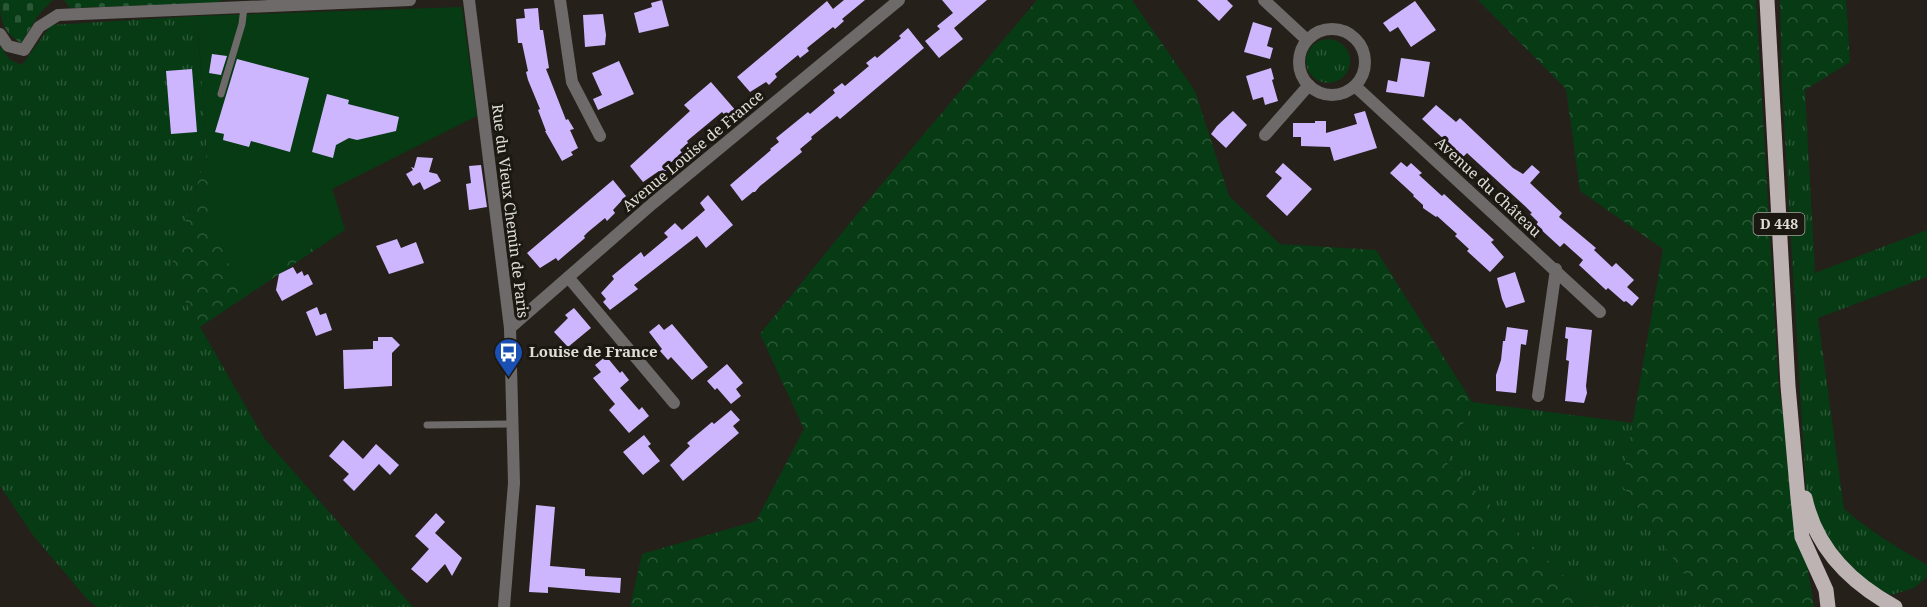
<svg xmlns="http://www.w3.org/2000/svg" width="1927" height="607" viewBox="0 0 1927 607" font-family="'Noto Serif',serif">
<defs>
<pattern id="grass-tufts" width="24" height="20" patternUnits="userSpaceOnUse" patternTransform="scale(1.5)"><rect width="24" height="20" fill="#063b14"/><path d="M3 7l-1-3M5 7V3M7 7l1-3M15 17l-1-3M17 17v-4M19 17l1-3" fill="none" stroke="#2a5736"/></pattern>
<pattern id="forest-crowns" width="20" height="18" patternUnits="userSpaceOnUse" patternTransform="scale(1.5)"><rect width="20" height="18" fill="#063b14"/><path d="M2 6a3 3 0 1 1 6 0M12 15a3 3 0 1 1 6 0" fill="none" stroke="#2a5736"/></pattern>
<pattern id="cemetery-stones" width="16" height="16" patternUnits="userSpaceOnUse" patternTransform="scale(1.5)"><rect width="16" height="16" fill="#063b14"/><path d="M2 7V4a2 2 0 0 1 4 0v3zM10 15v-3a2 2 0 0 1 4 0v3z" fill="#2a5736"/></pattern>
</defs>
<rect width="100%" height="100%" fill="#25201a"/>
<path fill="url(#grass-tufts)" d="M197,16L207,154L169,273L264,438L413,607H97L87,599L32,534L0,486V46L10,60L22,65L51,25Z
M1306 61a22 22 0 1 1 44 0a22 22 0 1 1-44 0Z
M1782,87L1805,90L1815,273L1927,230V277L1818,318L1844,509C1870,531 1898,548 1927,565V577L1914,588L1891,595L1860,580L1838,561L1806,491Z
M1472,402L1633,423L1622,485L1707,607H1596L1447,463Z"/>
<path fill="url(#forest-crowns)" d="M1037,0H1132L1195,91L1229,196L1280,244L1376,250L1472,402L1447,463L1596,607H630L642,554L756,521L804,429L760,334L871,197Z
M1478,0H1756L1779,390L1814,607H1707L1622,485L1663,249L1580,191L1566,89Z
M1780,0H1846L1850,62L1805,90L1782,87Z
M207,154L332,189L345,230L200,327L169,273Z"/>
<path fill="url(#cemetery-stones)" d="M0,0H53L40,13L21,43C3,32 0,20 0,0Z
M64,0H221V3L70,8Z"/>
<path fill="#063b14" d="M462,7L477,116L332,189L345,230L239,289L212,224L197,16Z"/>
<path fill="#ceb6fe" d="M662,0L669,26L639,33L634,13L652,7L651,3Z
M844,0H865L842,19L844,21L835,29L833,27L807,48L809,51L800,58L798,55L775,74L777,77L769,85L766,82L750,92L737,77L827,1L833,9Z
M942,0H987L954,28L963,39L939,58L925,41L940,29L937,26L953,13Z
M1197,0H1227L1233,6L1219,21Z
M1415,1L1436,30L1411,47L1398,27L1390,32L1383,23Z
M538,8L540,30H543L549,68L546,69L566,120L568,119L574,129L570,130L578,148L571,152L573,155L562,161L545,131H546L538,110L540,109L528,80L526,72L528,71L522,43H518L516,19L525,18L524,9Z
M603,14L606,35L605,45L585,47L583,15Z
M1253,22L1272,28L1267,46L1273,48L1270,59L1244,52Z
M908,28L924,48L840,119L837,116L811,137L812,139L800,149L802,152L760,186L755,192H753L742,201L730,185L771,150L770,149L779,142L776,138L808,112L810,114L835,93L833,90L842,83L845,86L869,66L866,63L875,56L877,58L901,38L899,36Z
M212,54L227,56L221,75L209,73Z
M1401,58L1430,62L1424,97L1386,92L1388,80L1397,82Z
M237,59L309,78L290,152L251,141L249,147L223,140L224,134L215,132Z
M619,61L634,94L598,110L593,99L602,95L592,73Z
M1271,68L1274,79L1272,80L1278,101L1265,105L1263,97L1253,100L1246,76Z
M192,69L197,132L171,134L166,71Z
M711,82L737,112L728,119L722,112L687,141L688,143L680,150L682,153L668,165L670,167L662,174L659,171L643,182L630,166L690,111L684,105Z
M327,94L349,100L348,104L399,117L396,131L357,140L349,138L336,145L333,158L312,152Z
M1436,105L1456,122L1460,118L1513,168L1523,174L1532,165L1540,172L1530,183L1562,213L1559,217L1596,248L1594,250L1612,267L1616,263L1634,280L1627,287L1639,298L1632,306L1626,301L1624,302L1608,288L1606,290L1579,265L1583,260L1564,243L1560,247L1536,225L1538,222L1530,214L1532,213L1526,207L1467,153L1463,157L1422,119Z
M1233,111L1247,125L1226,148L1211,134L1217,126Z
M1365,111L1377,148L1334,161L1330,147L1301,146V137H1293V123H1315V121H1326V133L1357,124L1354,114Z
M417,157L433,158L429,172L437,174L441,181L424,190L420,182L413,186L406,174L413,170L411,167L414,168Z
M1401,162L1407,167L1411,163L1422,173L1419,175L1442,196L1444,194L1494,240L1491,242L1504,257L1490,272L1467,251L1469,249L1455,236L1457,234L1437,216L1436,217L1423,208V205L1413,196L1414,195L1390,173Z
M1283,163L1312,189L1287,216L1266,196L1282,178L1275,172Z
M481,165L487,207L469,210L466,184L471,183L469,166Z
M613,180L626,196L613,210L615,213L607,221L605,218L588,232L584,236L585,238L558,261L556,258L540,268L527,253Z
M708,195L733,225L706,248L697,236L634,285L638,289L610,310L603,302L606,299L601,293L614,279L612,276L641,252L644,257L668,237L664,233L675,223L682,230L705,210L700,203Z
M397,239L401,248L416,242L424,263L389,274L376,246Z
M293,267L297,274L302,271L304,276L308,274L313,284L282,301L276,290L279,274Z
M1515,272L1525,302L1506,308L1502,299L1497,278Z
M317,307L320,315L326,313L332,330L316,336L306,312Z
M574,308L591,328L568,347L554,332L568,318L565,315Z
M659,324L664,330L672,324L708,367L692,380L671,357L668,360L660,351L662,349L649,332Z
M1507,327L1528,330L1526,345L1521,344L1516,393L1496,391V375L1501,360L1503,341H1505Z
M1566,327L1592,330L1586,386L1587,393L1584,403L1565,401L1569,361L1566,360L1568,339L1565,338Z
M378,337H392L400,345L392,353V386L344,389L343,350L373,349V341H378Z
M606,356L620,373L622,371L629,380L620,388L639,410L642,407L649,416L629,433L609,410L615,404L593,378L601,372L595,365Z
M727,364L743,383L736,389L741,396L731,404L717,388L715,390L707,381Z
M731,410L740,420L733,426L739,433L683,481L670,465L690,446L687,443L712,422L714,424Z
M644,435L651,444L648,446L660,461L643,475L623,452Z
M343,440L363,459L376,444L399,465L390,475L379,464L354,491L343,480L349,474L329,456Z
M536,505L555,507L550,566L585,569V576L621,578L620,593L548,587V593L529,592Z
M436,513L445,522L435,533L462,558L452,576L445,564L427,583L411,569L429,549L415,536Z"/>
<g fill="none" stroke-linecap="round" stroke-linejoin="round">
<path stroke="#6e6a69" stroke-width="7" d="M221,94L242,24L244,7
M427,425L512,424"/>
<path stroke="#6e6a69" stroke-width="12" d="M560,0L572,82L600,136
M1264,0L1307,40
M1299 62a33 33 0 1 1 66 0a33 33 0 1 1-66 0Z
M0,34L8,46L24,50L39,27L58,15L410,0
M1355,86L1600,312
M1265,135L1309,85
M568,277L674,403
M510,328L652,204L899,0
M1538,396L1556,269"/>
<path stroke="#6e6a69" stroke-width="12" d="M469,0L510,328L514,483L504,607"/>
<path stroke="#bdb3b3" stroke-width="15" d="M1767,0L1788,386L1798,498L1802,537L1826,590L1828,607
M1805,498C1816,549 1851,583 1895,607"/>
</g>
<defs>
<symbol id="bus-pin" viewBox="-11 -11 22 30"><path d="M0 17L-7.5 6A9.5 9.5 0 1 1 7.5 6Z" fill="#1a4fb4" stroke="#1b1711"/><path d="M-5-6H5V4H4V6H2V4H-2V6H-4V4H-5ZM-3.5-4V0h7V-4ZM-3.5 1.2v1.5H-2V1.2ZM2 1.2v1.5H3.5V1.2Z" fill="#fff"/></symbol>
</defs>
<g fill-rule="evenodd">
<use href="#bus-pin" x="492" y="336" width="33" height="45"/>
</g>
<g text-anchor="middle" stroke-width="6" stroke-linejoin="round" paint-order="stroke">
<rect fill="#1b1711" stroke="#a5a29d" stroke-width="1.5" x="1753.5" y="213" width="51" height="22" rx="4.5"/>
<g font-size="14" font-weight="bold" fill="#e0ddd9">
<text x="1779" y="229">D 448</text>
</g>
<g font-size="15" fill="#e0ddd9" stroke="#1b1711">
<text transform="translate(693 151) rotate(-40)" y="5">Avenue Louise de France</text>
<text transform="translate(1488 187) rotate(43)" y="5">Avenue du Château</text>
<text transform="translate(510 211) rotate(83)" y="5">Rue du Vieux Chemin de Paris</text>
</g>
<g font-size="15" font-weight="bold" fill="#e0ddd9" stroke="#1b1711" text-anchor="start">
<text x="529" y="357">Louise de France</text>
</g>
</g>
</svg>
